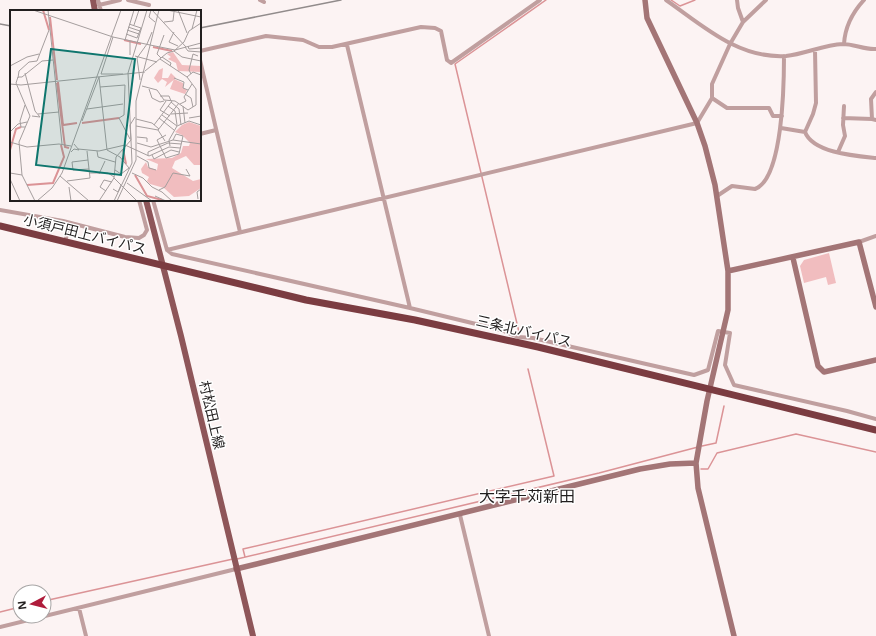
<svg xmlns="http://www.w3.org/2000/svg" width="876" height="636" viewBox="0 0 876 636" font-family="'Open Sans','Noto Sans JP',sans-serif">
<rect width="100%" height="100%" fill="#fcf3f3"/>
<path fill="#f1bdbf" d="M829,253L836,283L828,285L826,277L804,283L800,266L804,260Z"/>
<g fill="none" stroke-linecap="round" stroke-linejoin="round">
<path stroke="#db9396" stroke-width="1.5" d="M671,0L680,6L695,0
M519,332L455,64L546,0
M702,446L716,443L724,406
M701,469H708L717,453L796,434L876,452
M245,557L243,549L554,476L528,369
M237,559L599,473L698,447
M44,601L233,559
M0,612L20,607"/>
<path stroke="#c09f9f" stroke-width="4" d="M98,0L101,11
M128,0L149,5
M260,0L264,2
M666,0C702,25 738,59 786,56C805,54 823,45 843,44C854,44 865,50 876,49
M737,0L738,8L743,22
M99,5L120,0
M844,44C845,27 852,13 864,0
M347,45L410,308
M815,50L816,103L813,114L805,132C813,153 856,156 876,158
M200,51L266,36L303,40L319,47H332L421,27L435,28L441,31L447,60L451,63L540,0
M200,60L240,232
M876,92L871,99L872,119L876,120
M712,98L727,108H769L773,116H782
M843,118L872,119
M781,128L805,132
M200,134L216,130
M838,152L845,136L843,125L844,106
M717,196L732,186L755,189C783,179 784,83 784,56
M153,200L167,250L172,254L410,308L501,330L518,337L533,338L694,375L708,370L718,331L730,333L725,365L734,385L847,411L876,419
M0,210L63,221L125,237L139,238L144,235L147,230L139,200
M65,242L70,223
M859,242L876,236
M167,250L697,123L712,98V84L730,44L743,22L766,0
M460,515L489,636
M79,608L86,636
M0,627L236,569"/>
<path stroke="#a37576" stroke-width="5.5" d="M645,0L647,18L697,123L705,146L715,185L728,271V310L707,401L696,463L698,488L734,636
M793,258L818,366L824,372L876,360
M728,271L859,242L876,307
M236,569L640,469L670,464L696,463"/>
<path stroke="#8e5659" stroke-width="6" d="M93,0L95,11
M146,200L181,336L253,636"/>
<path stroke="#7b3c41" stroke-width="7" d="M0,226L306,300L415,320L538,347L876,430"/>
<path stroke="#918b8b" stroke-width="1.5" d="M0,24L11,26
M200,28L341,0"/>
</g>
<g text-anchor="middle" stroke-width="3" stroke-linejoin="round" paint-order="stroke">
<g font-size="14" fill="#221f1f" stroke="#fff">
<text transform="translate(85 234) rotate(14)" y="5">小須戸田上バイパス</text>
<text transform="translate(524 331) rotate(13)" y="5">三条北バイパス</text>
<text transform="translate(212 415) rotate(77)" y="5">村松田上線</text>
</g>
<g font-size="16" fill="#221f1f" stroke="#fff">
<text x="527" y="502">大字千苅新田</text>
</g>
</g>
<g transform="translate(10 10)">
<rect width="191" height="191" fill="#fcf3f3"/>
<path d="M163,42L172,55L191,56V62L168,61L166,53L158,49L161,47L157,44ZM153,58L152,68H158L161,63L166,68L155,77L157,72L152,69L148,73L144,68L149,60ZM164,69L173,73V78L177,80L175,84L160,79ZM179,112L191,116V155H184L176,146L165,151L162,158L183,171L191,169V178L179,186L164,187L154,178L140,174L137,171L139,167L132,163L131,159L136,152L138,157L147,160L148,154L136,149L162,148L171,143L173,136H179L180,133L172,125L165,122L172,115Z" fill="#f1bdbf"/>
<path fill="none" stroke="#db9396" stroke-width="2" d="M33,0L39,20M40,7L47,70M114,30L131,34M143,37L162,41M48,72L53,115L67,113M47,73L55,137L59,138M72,113L109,108M113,139L116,154M0,140L6,119L11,117M125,165L137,186L152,190M17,175L43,173L54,147L51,135"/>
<path fill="none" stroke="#a59e9e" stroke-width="1" d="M23,0L103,27L140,35M38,0L52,134M141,0L139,7L145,12M142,0L176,37M157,0L191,7M168,0L177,23M154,12L163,11L164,2M124,15L129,0M118,17L130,21M182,19L187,0M117,20L129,24M164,22L159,32L168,36M116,24L127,28L131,18L119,14M103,27L91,64H113M115,30L124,0M120,31V45M137,34L142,22M140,35L165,40L191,33M178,36L179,39L191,38M175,37L178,41L191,42M164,41L172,47L191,51M125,46L147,52M152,47L161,53L160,56M151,48L147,44L154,25M150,49L177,67L186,79V95L178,100M0,56L17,47L29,44M135,61L157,43L164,41L174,32L179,21L191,13M15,63L25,101L30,107L22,106M181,64L179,60L183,44L188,46M8,67L6,73L20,106L9,132L12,165L25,191M8,67H12L32,51L43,50M89,67L97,140M177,67L183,62L191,65M8,68L9,61L19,52L27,51L39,20M164,68L174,72L173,78L178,80M130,70L127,48L137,34M0,74L11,75L135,62M132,76L147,80L154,90L165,91L178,100M90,77L115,75L114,105L109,108L120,129M139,79L142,88L150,92L154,91M175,84L181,88L183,97M150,86H159L161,91M156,91L150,100L160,106M161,92L169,99L171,115M170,94L176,91L174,87L182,74M158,96L165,101L167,115M173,96L175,113M77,99L113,94M28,104L49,102M161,104L178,103M152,105L167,116M149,108L164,120M179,108L191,106M126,109L142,113L149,119M72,111L89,67M144,115L162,91M126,116L148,120L169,93M15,117H11L10,111L15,95M148,120L155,131M1,121L8,114L17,112M156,125L147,130L156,148L169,144L173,126L166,124L163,130M127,127L137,128V132M0,132L17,137L49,134L61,136M127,133L141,137L163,130L191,134M160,136L159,130L167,116L179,111L191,115M68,139L89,141L115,135L139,146L159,137L170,138M97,140L110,147L119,158L111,164L105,160M87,141L88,147L105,152M61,142L64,139L69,140L64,134M142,145L144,149L161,140L169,142M127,146L138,152L139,158L146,160M138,146V142L158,133L171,134M78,150L62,152L63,160L79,159M0,163L12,165M80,163H98L104,167M122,163L133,168L142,177L152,182L162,191M89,164L95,151M50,166L79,191M104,168L127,191M0,169L10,191M57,171L80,168L77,141M117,173L142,191M59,177L61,191M103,179L108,182L111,175M149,180L155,177L163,163L180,166L176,159M96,181L90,177L94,170L102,172M145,186L156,191M188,189L187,182L191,179M27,191L42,178L52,163L111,0M89,191L104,168L106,147L121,130L120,115L125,107M104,191L122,153L118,63L137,0M107,191L126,150V91L149,0"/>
<path fill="#0f766e" fill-opacity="0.15" stroke="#0f766e" stroke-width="2" d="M41,39L125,49L111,165L26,155Z"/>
<rect width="191" height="191" fill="none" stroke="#221f1f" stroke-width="2"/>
</g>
<g transform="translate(32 604) rotate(263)"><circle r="19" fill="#ffffff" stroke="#a7a5a5"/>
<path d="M0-3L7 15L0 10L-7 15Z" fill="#af1c3b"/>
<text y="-6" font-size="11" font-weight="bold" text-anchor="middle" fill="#221f1f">N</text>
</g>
</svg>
